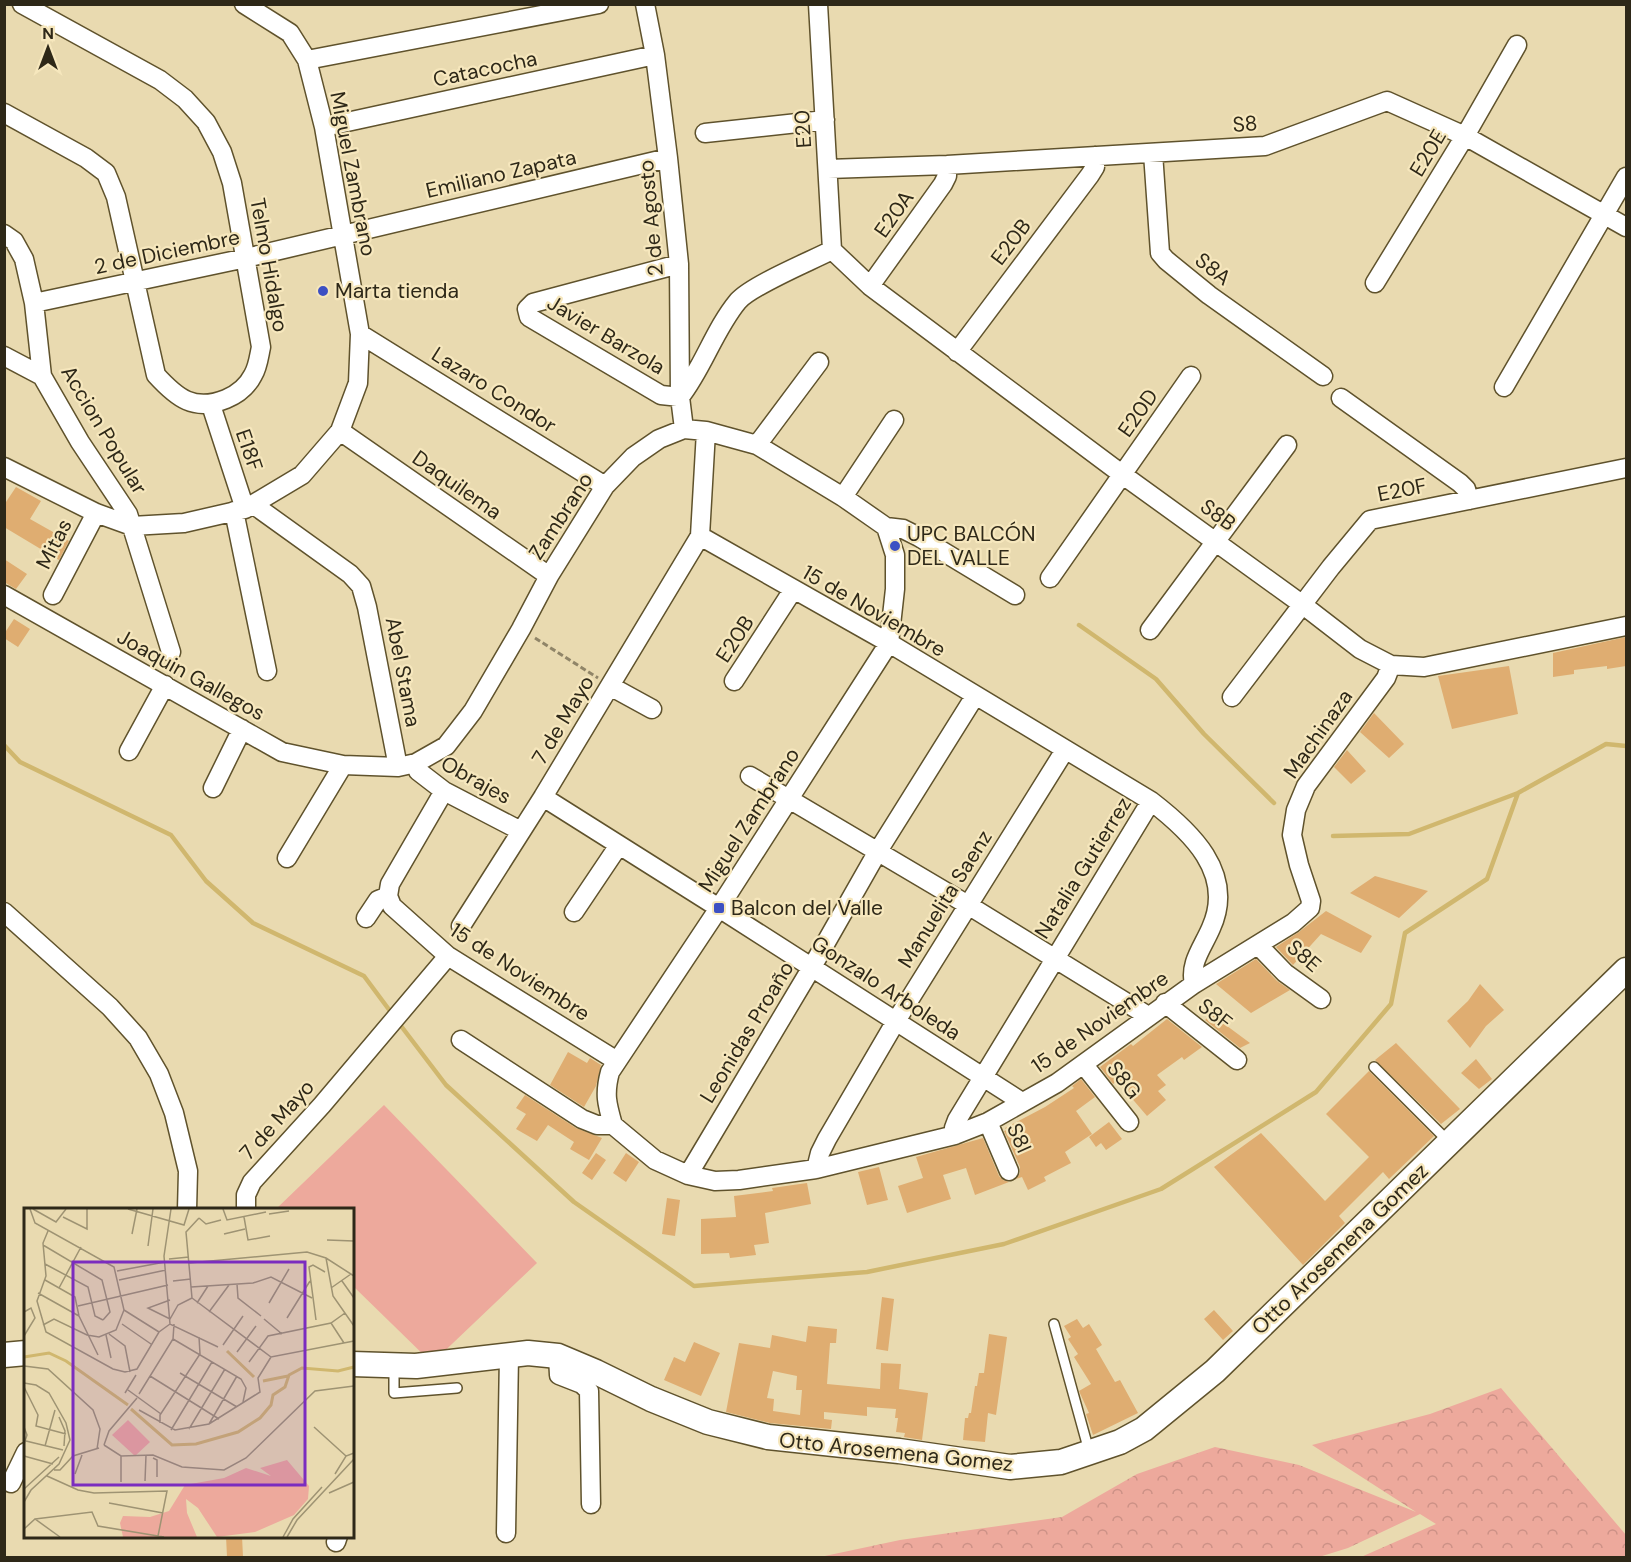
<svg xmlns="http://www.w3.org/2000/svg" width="1631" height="1562" viewBox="0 0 1631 1562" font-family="'DM Sans',sans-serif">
<defs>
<pattern id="forest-crowns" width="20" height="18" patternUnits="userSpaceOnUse" patternTransform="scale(1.5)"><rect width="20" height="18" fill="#eda99c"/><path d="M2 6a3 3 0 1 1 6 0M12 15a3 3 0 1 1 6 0" fill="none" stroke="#cc9186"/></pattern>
</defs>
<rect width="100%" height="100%" fill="#e9dab0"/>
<path fill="#eda99c" d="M384,1105L537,1263L432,1363L353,1286L352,1210H275Z"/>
<path fill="url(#forest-crowns)" d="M1501,1388L1626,1535V1557H1361L1436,1524L1420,1514L1348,1548L1319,1557H820L900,1540L1062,1517L1137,1474L1215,1447L1299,1465L1416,1512L1312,1445L1430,1414Z"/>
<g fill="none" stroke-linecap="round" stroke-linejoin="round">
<path stroke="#d0b76e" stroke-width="4.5" d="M1079,625L1156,679L1204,734L1274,803
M4,745L20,762L171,835L206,881L253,923L364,976L393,1015
M1333,836L1409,834L1518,793
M398,1022L446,1085L574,1202L694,1286L867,1272L1004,1244L1161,1189L1316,1092L1391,1004L1405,933L1487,879L1518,793L1606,744L1626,746"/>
</g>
<path fill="#dfad71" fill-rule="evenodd" d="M16,487L41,501L30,519L69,541L59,560L4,527V505Z
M4,559L27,574L16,589L4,582Z
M14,619L30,629L18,647L4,638V634Z
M1626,637V666L1607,669V666L1574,670V674L1553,677V653Z
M1509,666L1518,714L1452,729L1438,676Z
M1374,713L1404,744L1389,758L1360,732Z
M1347,750L1366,771L1351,784L1334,767Z
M1375,876L1428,891L1399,918L1350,893Z
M1326,911L1372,936L1361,953L1321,934L1293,965L1276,947L1299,932Z
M1256,959L1277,981L1290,990L1251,1013L1216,984Z
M1480,984L1504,1010L1486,1026L1470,1048L1447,1021L1468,1001Z
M1214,1012L1223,1023L1250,1043L1240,1048L1205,1020Z
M1167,1019L1202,1047L1184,1060L1182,1057L1157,1075L1166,1085L1158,1091L1166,1100L1147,1116L1117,1081L1113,1084L1100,1067L1131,1044L1133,1046Z
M1396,1043L1460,1109L1441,1124L1375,1060Z
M568,1052L587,1063L590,1058L601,1065L596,1086L584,1107L550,1085Z
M1476,1059L1492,1079L1479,1089L1461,1073Z
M1369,1071L1434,1136L1389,1179L1383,1172L1339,1216L1345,1223L1303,1265L1214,1167L1261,1133L1325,1201L1369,1157L1326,1114Z
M1081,1079L1095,1097L1076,1111L1092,1134L1065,1152L1071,1163L1044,1177L1046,1181L1028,1190L1022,1177L1016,1179L1020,1173V1167L1004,1131L1007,1130L1005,1128L1045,1107L1074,1088L1072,1086Z
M525,1095L576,1128L602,1138L589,1160L570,1149L574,1142L548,1125L537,1141L516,1129L526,1114L516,1108Z
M1109,1122L1122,1139L1106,1150L1101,1143L1096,1147L1089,1137Z
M983,1138L999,1176L1003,1180L1009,1182L975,1195L966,1168L943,1175L951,1199L907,1213L898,1186L923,1178L916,1157Z
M596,1153L606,1160L592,1180L582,1173Z
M626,1153L639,1162L626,1182L613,1173Z
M879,1167L888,1200L867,1205L858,1172Z
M807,1183L811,1204L765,1213L769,1243L754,1245L756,1255L730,1258L729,1253L701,1254V1219L736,1217L734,1196L773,1191L772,1188Z
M667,1198L680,1200L675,1236L662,1234Z
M882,1297L894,1299L888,1351L876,1349Z
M1214,1310L1233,1331L1223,1340L1204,1319Z
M1077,1319L1083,1328L1089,1324L1102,1345L1096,1349L1115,1382L1120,1380L1138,1413L1093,1435L1086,1414L1089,1413L1079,1391L1091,1384L1074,1357L1078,1354L1068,1339L1071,1337L1064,1326Z
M808,1326L837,1329L836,1343H830L827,1384L880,1389L881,1363L901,1364L899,1389L928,1393L922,1440L904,1437L905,1433L896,1432L898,1418H895L896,1409L867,1407V1416L824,1412V1419L832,1420L831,1429L770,1423L726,1412L739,1343L770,1348L772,1335L806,1342ZM773,1371L797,1376L796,1390H802L800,1415L773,1411L774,1399L767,1398Z
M989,1334L1007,1337L996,1415L988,1413L985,1442L963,1440L965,1418H968L969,1413H971L975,1386H977L979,1373H984Z
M694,1342L720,1353L701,1396L664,1380L674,1357L685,1362Z
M226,1536H242L243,1557H227Z"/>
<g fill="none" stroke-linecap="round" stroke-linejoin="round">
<defs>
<path id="service" d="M1374,1067L1448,1141
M1054,1324L1089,1451
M394,1366V1393L457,1388"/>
<path id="minor" d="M645,4L655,55L668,158L679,264L680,397L684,429
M818,4L832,250
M307,60L599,4
M4,113L86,158L106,173L116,197L156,375C177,398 194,412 226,399C238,394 247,387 253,375C258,367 259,356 261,347L232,183L222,152L206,122L185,99L160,80L22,4
M324,127L655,55
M705,133L825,120
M1153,153L1160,253L1166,260L1209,295L1323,376
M828,169L947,165L1265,146L1387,101L1465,136L1626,227
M4,234L14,241L24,259L34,303L42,376L80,442L128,514L171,652
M832,250L870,286L1123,475L1303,605L1360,649L1391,665L1424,667L1626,626
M679,264L533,303L527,309L529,317L661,395L680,397C703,368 714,330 738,301C752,285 811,261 832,250
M1375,283L1465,136L1517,45
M870,286L943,184L947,176V165
M34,303L246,258L668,158
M360,334L605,486
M957,352L1090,175L1095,167V156
M4,356L42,376
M1504,387L1626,177
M1341,398L1460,483L1466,489L1469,500
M211,405L245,509
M340,431L549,576
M757,445L819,362
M4,467L96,513L132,526L184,523L245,509L302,475L340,431L358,383L360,334L324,127L307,60L290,33L244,4
M843,497L894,420
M254,505L350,574L361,586L367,607L398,767
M234,511L267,671
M700,536L889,643L1151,801C1190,831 1236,873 1211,928C1203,947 1189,963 1194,984
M1050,578L1191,376
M4,595L282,752L343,765L398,767L416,763L446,746L473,711L521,629L549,576L605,486L633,457L659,439L684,429L706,431L757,445L843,497L886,527L903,529L919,537L1015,595
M53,595L96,513
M1150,630L1287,445
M734,681L793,590
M610,686L652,709
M1232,697L1331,567L1370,520L1626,468
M129,751L165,685
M416,763L418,771L444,791L521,831
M750,776L968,905L1148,1016
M213,788L242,729
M444,791L390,884L388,896L392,906L448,956L617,1061
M543,797L719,908L1022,1102
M287,858L343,765
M4,912L110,1007L138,1038L159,1074L174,1113L188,1171L187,1210
M574,912L619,845
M366,918L378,900L388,896
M461,926L543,797L700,536L706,431
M1258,945L1285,973L1321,999
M1165,1003L1237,1060
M461,1040L582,1119L597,1125H613
M1084,1065L1129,1122
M988,1122L1009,1171
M613,1125L655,1160L688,1175L715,1181L739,1180L816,1169L955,1135L988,1122L1057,1083L1194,984L1293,923L1310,908L1311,901L1299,865L1292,835L1296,810L1306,786L1386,678L1391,665
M613,1125C607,1104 604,1094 610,1072L719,908L889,643L895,589V555L886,527
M955,1135L954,1128L957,1120L1151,801
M816,1169L820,1153L827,1139L896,1021L1065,750
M688,1175L812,967L878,851L975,696
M246,1210V1195L252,1182L322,1105L448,956
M558,1356L559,1375L582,1384L589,1391L591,1504
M11,1483L26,1452
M506,1533L509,1355
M336,1542L338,1536"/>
<path id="tertiary" d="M4,1355L26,1353
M352,1364L416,1366L528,1353L558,1356L596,1372L651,1399L708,1422L768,1437L899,1451L1010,1467L1061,1462L1120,1442L1144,1429L1215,1371L1626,970"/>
</defs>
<use href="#service" stroke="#5f522c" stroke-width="12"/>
<use href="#minor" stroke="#5f522c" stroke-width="21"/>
<use href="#tertiary" stroke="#5f522c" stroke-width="27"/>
<path stroke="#908568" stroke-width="3" stroke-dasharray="6 3" stroke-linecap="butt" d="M535,638L598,678"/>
<use href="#service" stroke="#fff" stroke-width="9"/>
<use href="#minor" stroke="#fff" stroke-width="18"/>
<use href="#tertiary" stroke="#fff" stroke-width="24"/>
</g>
<g fill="#3d50c3" stroke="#f6e7bd" stroke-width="2">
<circle cx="323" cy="291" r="6"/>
<circle cx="895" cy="546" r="6"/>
<rect x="713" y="902" width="12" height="12" rx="3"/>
</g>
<g text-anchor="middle" stroke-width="4.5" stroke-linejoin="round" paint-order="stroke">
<g font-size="21" fill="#2e2818" stroke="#f6e7bd">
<text transform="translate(485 69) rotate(-12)" y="7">Catacocha</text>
<text transform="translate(1245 124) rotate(-5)" y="7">S8</text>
<text transform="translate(803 129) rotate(-94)" y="7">E20</text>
<text transform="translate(1428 153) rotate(-59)" y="7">E20E</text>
<text transform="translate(353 174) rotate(79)" y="7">Miguel Zambrano</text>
<text transform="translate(501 174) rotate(-13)" y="7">Emiliano Zapata</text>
<text transform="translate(894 214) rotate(-55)" y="7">E20A</text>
<text transform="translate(651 218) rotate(-95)" y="7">2 de Agosto</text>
<text transform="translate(1011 242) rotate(-53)" y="7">E20B</text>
<text transform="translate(167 252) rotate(-12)" y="7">2 de Diciembre</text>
<text transform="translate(269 265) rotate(80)" y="7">Telmo Hidalgo</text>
<text transform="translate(1213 269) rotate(38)" y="7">S8A</text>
<text transform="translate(606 335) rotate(31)" y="7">Javier Barzola</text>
<text transform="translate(494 390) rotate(32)" y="7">Lazaro Condor</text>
<text transform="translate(1138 413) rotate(-55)" y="7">E20D</text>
<text transform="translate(104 430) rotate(59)" y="7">Accion Popular</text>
<text transform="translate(249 450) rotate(71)" y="7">E18F</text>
<text transform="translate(457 485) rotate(35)" y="7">Daquilema</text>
<text transform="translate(1402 490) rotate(-11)" y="7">E20F</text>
<text transform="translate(1218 515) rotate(36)" y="7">S8B</text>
<text transform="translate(561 516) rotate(-57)" y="7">Zambrano</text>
<text transform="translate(54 544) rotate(-63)" y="7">Mitas</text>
<text transform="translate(874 611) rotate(30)" y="7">15 de Noviembre</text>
<text transform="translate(735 639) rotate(-57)" y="7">E20B</text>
<text transform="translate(403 672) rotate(79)" y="7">Abel Stama</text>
<text transform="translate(191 675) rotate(29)" y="7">Joaquin Gallegos</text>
<text transform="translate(563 720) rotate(-59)" y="7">7 de Mayo</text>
<text transform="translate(1318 734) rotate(-55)" y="7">Machinaza</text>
<text transform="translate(476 780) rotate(29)" y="7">Obrajes</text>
<text transform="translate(749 820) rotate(-57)" y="7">Miguel Zambrano</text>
<text transform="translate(1083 868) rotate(-58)" y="7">Natalia Gutierrez</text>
<text transform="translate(945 899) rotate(-58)" y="7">Manuelita Saenz</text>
<text transform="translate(1304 956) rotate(41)" y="7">S8E</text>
<text transform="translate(520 972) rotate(33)" y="7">15 de Noviembre</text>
<text transform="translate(886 988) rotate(33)" y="7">Gonzalo Arboleda</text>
<text transform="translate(1215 1014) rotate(38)" y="7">S8F</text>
<text transform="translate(1100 1022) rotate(-35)" y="7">15 de Noviembre</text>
<text transform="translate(747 1032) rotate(-59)" y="7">Leonidas Proaño</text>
<text transform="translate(1124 1080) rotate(52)" y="7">S8G</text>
<text transform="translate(277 1120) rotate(-48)" y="7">7 de Mayo</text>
<text transform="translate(1019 1138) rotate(66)" y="7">S8I</text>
<text transform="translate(1340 1249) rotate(-44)" y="7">Otto Arosemena Gomez</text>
<text transform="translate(896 1452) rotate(6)" y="7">Otto Arosemena Gomez</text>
</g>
<g font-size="21" fill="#2e2818" stroke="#f6e7bd" text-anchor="start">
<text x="335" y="298">Marta tienda</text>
<text x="907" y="541">UPC BALCÓN<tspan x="907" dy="24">DEL VALLE</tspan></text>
<text x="731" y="915">Balcon del Valle</text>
</g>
</g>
<g transform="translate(24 1208)">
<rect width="330" height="330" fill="#e9dab0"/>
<path d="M104,212L126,234L111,248L88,227Z" fill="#eda99c"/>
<path d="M263,252L285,278L284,291L270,307L231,324L193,329L174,300L162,291L163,305L173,329H99L96,315L99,308L126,309L145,303L161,277L200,270L222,260L247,268L236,260Z" fill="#eda99c"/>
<path fill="none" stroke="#d0b76e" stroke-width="3" d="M203,143L230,169M0,149L25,145L42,153L104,197M239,173L264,168M107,201L148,237L172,236L214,224L236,210L247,197L249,187L261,179L265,167L278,160L314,163L330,159"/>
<path fill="none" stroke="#9e9373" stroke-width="1.5" d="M6,1L11,15L90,59L100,102L92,122L75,129L63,127L30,111L19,117M9,1L32,14L42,1M104,1L160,17L165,1M199,1L203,12L242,4M245,6L265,3M39,9L63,21V1M220,9L224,32L246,28M175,10L182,16L197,12M24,23L19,35L22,68L13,93L22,124L89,161L101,164L113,161L135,124L146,116L194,139M108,26L113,1M200,26L221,21M303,32L330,33M19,37L78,72L86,104L79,112M124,38L129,1M302,50L309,88L330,118M145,51L165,49M165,55L283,44L302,50L330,68M21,56L64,79L71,108L79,112M93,63L141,54M21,72L51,89L55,108L74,147M95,72L142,62M149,73L167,71M318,73L330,90M213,76L214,90L237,108M167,79L229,75L247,69L288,90M35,80L57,39M307,80L327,66M14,85L55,108M168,90L247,149L330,133M168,90L162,24L175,10M146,92L124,100L146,111L154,97L168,90M173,95L184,78M245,95L265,61M54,98L144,77M100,102L135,124M0,104L7,100L11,110L0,128M185,104L205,77M263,110L286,73M240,111L258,126M292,112L285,59L289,57L301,64M307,115L320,135M98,116L127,136M146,116L140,48L147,1M85,126L101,138L106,164M82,127L87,150M149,131L217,171L222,180L219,194M199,137L219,108M213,144L232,118M225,154L244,128L307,115L321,105M0,158L24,161L69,202L76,221L73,241M156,165L213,199M126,168L195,211M0,175L12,177L25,185L42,215L46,232L35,256L7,282L0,294M0,179L14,207L12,218L42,226M104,182L137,206M101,185L112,167M115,186L149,131L150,116M115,202L151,222L185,216L236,184L234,170L247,149M35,209L41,223L40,238M136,215V207L176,146L175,129M185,216L213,168M0,219L3,227L0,236M290,219L322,248M165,221L201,161M147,222L188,154M2,233L39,242M80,237L97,248L129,247L158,259L200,262L222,250L291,183L330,178M80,237L85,223L113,190M21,238L31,202M0,248L29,256M129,250L133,252V269M30,262H36L49,248L75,240M51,266L58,247M311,266L322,248L330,245M23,268L54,282L70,285L143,283L134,328M121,273L122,247M97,274V248M0,281L35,249M305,285L330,274M85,295L139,305M11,311L68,304L74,318L140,329M0,321L11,311L36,329M259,329L269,311L298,279M263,329L273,312L330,251"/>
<path fill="#7b2cbf" fill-opacity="0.15" stroke="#7b2cbf" stroke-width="3" d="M49,54H281V277H49Z"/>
<rect width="330" height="330" fill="none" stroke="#2e2818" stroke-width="3"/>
</g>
<rect width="1631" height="1562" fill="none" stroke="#2e2818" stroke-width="12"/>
<g transform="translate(48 48)" stroke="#f6e7bd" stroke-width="4.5" paint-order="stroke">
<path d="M0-4.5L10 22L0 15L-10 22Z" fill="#2e2818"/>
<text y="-9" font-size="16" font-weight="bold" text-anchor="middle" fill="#2e2818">N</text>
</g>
</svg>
